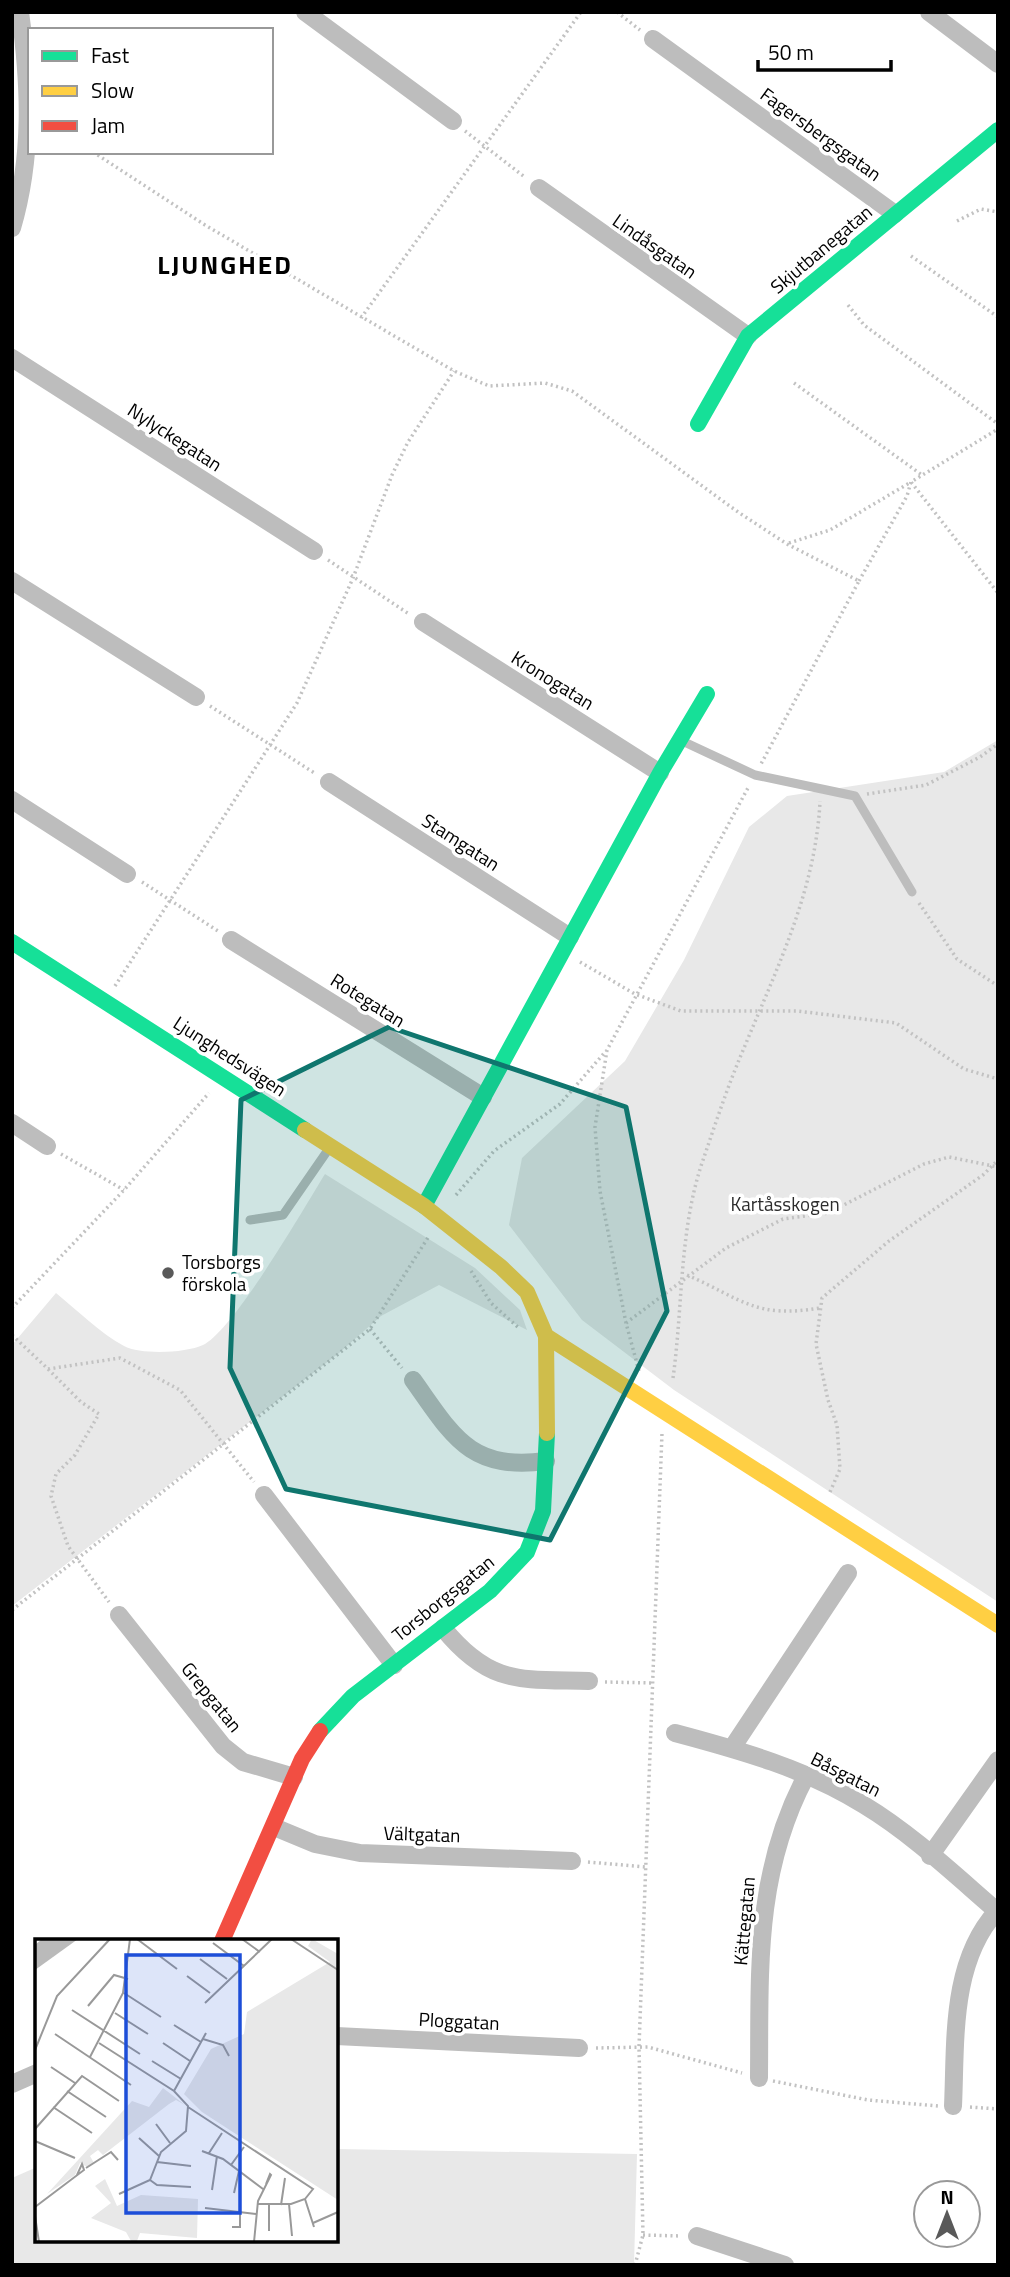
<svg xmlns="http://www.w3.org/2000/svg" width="1010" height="2277" viewBox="0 0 1010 2277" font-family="'Titillium Web',sans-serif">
<rect width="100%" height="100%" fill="#fff"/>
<path fill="#e8e8e8" d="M998,740V1602L674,1390L582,1320L509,1225L522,1158L625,1061L684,960L749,827L787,796L944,772Z
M325,1174L475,1268L520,1310L527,1330L439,1285L381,1316L339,1353L12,1606V1345L56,1293C77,1310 100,1333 124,1346C141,1355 186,1353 203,1345C234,1330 304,1208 325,1174Z
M336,2149L637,2154L634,2265H12V2178L37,2167V2240H336Z"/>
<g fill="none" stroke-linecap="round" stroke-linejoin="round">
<path stroke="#c2c2c2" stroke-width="3.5" stroke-dasharray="2 3.5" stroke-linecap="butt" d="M617,12L640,30
M465,131L526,178
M93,152L205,225L454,371L489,386L545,383L572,391L738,512L787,544L859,581L761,764
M957,221L981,209L998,212
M911,256L998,317
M848,305L864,325L998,424
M361,318L581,12
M794,383L922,475
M789,543L830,530L911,482L998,593
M328,560L409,614
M859,581L907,496L911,482L998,429
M210,706L316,774
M867,794L926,785L980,757L998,744
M142,882L218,931
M919,903L957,959L998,986
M580,962L635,994L681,1011H797L896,1023L964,1069L998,1079
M115,986L297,703L353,578L392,475L408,442L454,371
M61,1154L124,1190
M456,1195L494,1151L560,1104L606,1051
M471,1271L491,1303L520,1329
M687,1275C742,1299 755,1319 820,1308
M12,1308L124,1190L209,1093
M626,1323L726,1248L783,1219L828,1213L924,1164L949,1157L998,1167
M370,1329L402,1368
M12,1335L48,1369L120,1358L180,1390L254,1482
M48,1369L81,1402L99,1414L75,1455L56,1474L51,1496L68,1546L109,1602
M639,1371L626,1323L600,1191L595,1127L607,1050L749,786
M673,1378C683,1306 679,1232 702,1163C715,1125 728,1085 744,1048C777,968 816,889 820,801
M830,1492L840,1469L837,1425L828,1400L816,1344L822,1298L889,1241L983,1175L998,1160
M12,1610L370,1329L429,1236
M605,1682L653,1683
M588,1862L646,1867
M596,2048L648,2047L742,2073
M773,2081L868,2100L938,2106
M970,2107L998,2109
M643,2235L681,2236
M635,2265L643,2235L639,2047L662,1433"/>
<path stroke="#bdbdbd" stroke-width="9" d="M680,740L755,775L855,796L912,892
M250,1220L283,1215L330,1147"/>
<path stroke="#bdbdbd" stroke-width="18" d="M305,12L453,121
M929,12L998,64
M653,39L895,214
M539,188L748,336
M12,228C33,156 30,86 20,12
M12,358L314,551
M12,581L196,697
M423,622L660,773
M329,782L570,937
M12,800L127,874
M231,940L483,1097
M12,1123L47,1146
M413,1380C453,1436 469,1471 546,1461
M264,1495L394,1665
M119,1615L223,1746L243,1762L294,1777
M443,1628C490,1686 521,1679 589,1681
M675,1733C739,1750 807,1769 864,1805C912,1834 955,1875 998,1912
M732,1748L848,1573
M274,1827L315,1844L360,1853L572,1861
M930,1856L998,1760
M336,2036L579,2048
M759,2078C760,1970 754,1874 806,1776
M12,2084L37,2073
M953,2106C956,2042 950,1962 997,1911
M697,2236L785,2265"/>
<path stroke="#16e098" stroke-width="16" d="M698,424L748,336L998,130
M12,942L305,1130
M424,1206L660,773L707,694
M320,1731L353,1696L490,1591L527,1552L543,1511L547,1433"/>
<path stroke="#ffcf43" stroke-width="16" d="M305,1130L424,1206L501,1267L527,1292L546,1336L547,1433
M546,1336L998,1625"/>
<path stroke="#f24e42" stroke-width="16" d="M222,1941L302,1759L320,1731"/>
</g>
<path fill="#0f766e" fill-opacity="0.2" stroke="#0f766e" stroke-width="5" stroke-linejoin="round" d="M389,1027L626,1107L667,1311L550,1540L286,1489L230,1368L241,1100Z"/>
<circle fill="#595959" stroke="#fff" stroke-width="2.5" cx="168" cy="1273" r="7"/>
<g text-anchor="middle" stroke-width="7" stroke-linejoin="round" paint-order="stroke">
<g font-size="19" fill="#000" stroke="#fff">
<text transform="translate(821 134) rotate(36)" y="7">Fagersbergsgatan</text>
<text transform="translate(655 246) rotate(35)" y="7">Lindåsgatan</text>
<text transform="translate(821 249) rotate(-40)" y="7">Skjutbanegatan</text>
<text transform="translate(175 437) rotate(33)" y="7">Nylyckegatan</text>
<text transform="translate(553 680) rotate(32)" y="7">Kronogatan</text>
<text transform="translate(461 842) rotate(33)" y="7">Stamgatan</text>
<text transform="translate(368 1000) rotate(32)" y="7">Rotegatan</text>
<text transform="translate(230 1056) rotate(33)" y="7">Ljunghedsvägen</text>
<text transform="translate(443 1598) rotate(-39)" y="7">Torsborgsgatan</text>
<text transform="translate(212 1697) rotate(51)" y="7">Grepgatan</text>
<text transform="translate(846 1774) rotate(27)" y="7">Båsgatan</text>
<text transform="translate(422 1834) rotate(2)" y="7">Vältgatan</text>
<text transform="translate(744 1921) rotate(-85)" y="7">Kättegatan</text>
<text transform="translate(459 2021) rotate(3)" y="7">Ploggatan</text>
</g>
<g font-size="19" fill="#2c2c2c" stroke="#fff">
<text x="785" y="1211">Kartåsskogen</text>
</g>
<g font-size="19" fill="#000" stroke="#fff" text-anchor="start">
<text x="182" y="1269">Torsborgs<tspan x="182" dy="22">förskola</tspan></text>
</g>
<g font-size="26" font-weight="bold" letter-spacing="2" fill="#000" stroke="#fff">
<text x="225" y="274">LJUNGHED</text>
</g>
</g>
<g transform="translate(35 1939)">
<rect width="303" height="303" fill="#fff"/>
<path d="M277,0L303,15V261L167,173L149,155L176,110L209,95L212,73L295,23L273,7ZM128,149L150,166L141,161L134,165L68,216L63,211L55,217L59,224L52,228L45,224L40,236L12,255L97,162L114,168ZM70,240L82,267L106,256L163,260L162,299L105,294L102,302H96L91,293L56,279L76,264L60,247Z" fill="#e8e8e8"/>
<path d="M7,0H43L0,31V6Z" fill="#bababa"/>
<path fill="none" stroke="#999" stroke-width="2" d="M102,0L142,30M207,0L225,13M256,0L303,31M178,4L209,27M165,20L192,40M152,37L175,54M89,54L126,78M170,64L237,0M53,67L79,36L93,40M37,71L105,115M80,74L113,95M139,86L166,103M20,95L96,146M168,100L188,106L194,117M64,104L139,152L153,167L151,192L126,213L115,241L84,255M128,104L155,122M0,111L22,57L75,0M55,118L88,54L95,0M117,122L146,140M16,128L40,144M32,152L71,178M139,152L171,94M18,168L57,194M153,168L278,250L270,260L256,265H222M121,185L135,204M0,190L47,137L84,162M104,199L124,217M0,202L40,219M167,212L188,220L228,250M174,214L187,194M122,223L156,227M196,226L209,208M51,229L76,213L83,221M115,241L122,246L156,248M177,251L182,217M199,254L204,232M270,260L279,288M254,265L257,297M246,266L250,239M0,268L49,231L47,225L42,236M170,269L221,275M0,277L4,303M278,284L303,273M197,288H205V275M234,292V266M219,303L223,262L236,236L235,235L231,245"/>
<path fill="#1d4ed8" fill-opacity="0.15" stroke="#1d4ed8" stroke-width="3.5" d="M91,16H205V274H91Z"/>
<rect width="303" height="303" fill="none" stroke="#000" stroke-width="3.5"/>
</g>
<rect width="1010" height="2277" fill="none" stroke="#000000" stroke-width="28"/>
<rect x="28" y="28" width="245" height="126" fill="#ffffff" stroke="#999999" stroke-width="2"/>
<rect x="42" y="51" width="35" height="10" fill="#16e098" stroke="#999999" stroke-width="2"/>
<text x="91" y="63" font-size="21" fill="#000000">Fast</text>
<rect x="42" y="86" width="35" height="10" fill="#ffcf43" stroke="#999999" stroke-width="2"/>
<text x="91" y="98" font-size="21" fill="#000000">Slow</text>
<rect x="42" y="121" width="35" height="10" fill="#f24e42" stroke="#999999" stroke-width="2"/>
<text x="91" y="133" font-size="21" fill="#000000">Jam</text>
<g transform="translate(947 2214)"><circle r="33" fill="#ffffff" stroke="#999999" stroke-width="2"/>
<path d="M0-5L12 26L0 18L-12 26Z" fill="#595959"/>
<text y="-10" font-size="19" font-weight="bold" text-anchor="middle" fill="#000000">N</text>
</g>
<path d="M758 60v10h133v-10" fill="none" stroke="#000000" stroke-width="3.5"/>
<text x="768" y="60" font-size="21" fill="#000000" stroke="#ffffff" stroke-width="5" paint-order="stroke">50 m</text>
</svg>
